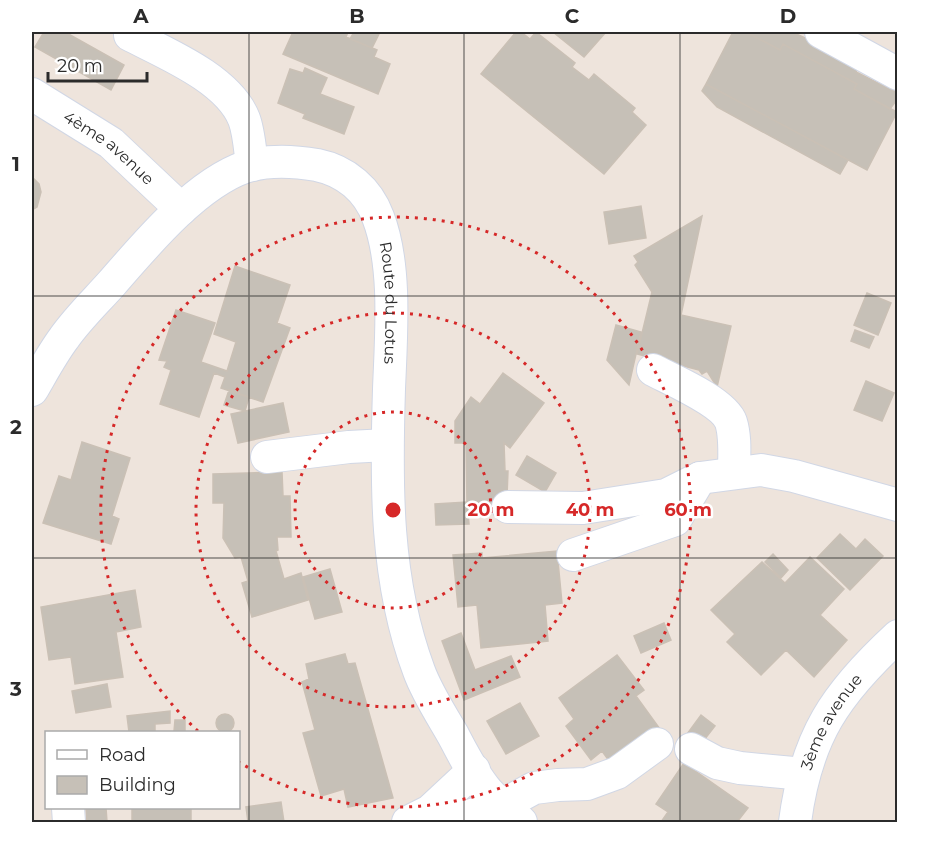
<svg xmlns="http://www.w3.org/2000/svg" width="929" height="854" viewBox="0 0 929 854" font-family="Montserrat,sans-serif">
<rect width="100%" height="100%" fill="#eee4dc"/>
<path fill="#c6c0b7" stroke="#cac0b5" stroke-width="1.5" d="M44,32H65L124,65L111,90L35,47Z
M293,32H348L346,37L377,50L374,57L390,64L378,94L283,54Z
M354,32H380L372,48L350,39Z
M516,32H521L530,39L536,32L575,63L572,67L589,80L594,74L635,108L632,112L646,125L604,174L481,74Z
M553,32H606L584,57Z
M733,32H746L780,50L783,44L857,84L854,89L897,112L867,170L706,84Z
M746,32H792L861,63L856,72L898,93V98L890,109L854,89L857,84L783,44L780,50Z
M305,68L327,78L320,94L354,107L344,134L303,118L305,114L278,103L290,69L303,73Z
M706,84L848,160L840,174L717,107L702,91Z
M32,177L39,184L41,192L37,207L32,210Z
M641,206L646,238L609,244L604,212Z
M702,216L681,315L731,326L717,387L707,371L702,374L699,370L637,354L652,292L635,265L638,262L634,256Z
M235,266L290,285L277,323L290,328L263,402L221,388L225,377L214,373L199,417L160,404L171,370L164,367L167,361L159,360L176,310L215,323L201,362L227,371L236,342L214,334Z
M867,293L891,303L878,335L854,325Z
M616,325L641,332L629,385L607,360Z
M855,330L874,337L869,348L851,341Z
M503,373L544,403L510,448L504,443L505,471H508L507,496L504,504L467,505L466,443H455V421L471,397L480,404Z
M866,381L894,393L882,421L854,410Z
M229,390L249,397L245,411L224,405Z
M283,403L289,432L238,443L231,414Z
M82,442L130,458L112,516L119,519L111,544L43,523L59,476L71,480Z
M527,456L556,473L545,492L516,475Z
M282,472L283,496H290L291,537H277L278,550L276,551L284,579L301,573L308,600L252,617L242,583L248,581L241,557L235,558L223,538L224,503H213V474Z
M467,502L469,524L436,525L435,504Z
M840,534L856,549L865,539L883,556L850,590L817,558Z
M557,551L562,603L545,605L548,641L481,648L477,605L458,607L453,555L482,553V558Z
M773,554L788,570L781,578L765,562Z
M810,557L844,589L820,615L847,640L814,677L786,650L761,675L727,642L735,634L711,610L762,562L785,583Z
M330,569L342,612L315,619L303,577Z
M135,590L141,627L116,632L123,677L75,684L71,657L49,660L41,607Z
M664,623L671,640L641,653L634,636Z
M461,633L475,670L511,656L520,677L464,700L442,641Z
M345,654L348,664L355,663L393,798L348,807L344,789L321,796L303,733L315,730L302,682L309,679L306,664Z
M617,655L644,690L636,696L660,729L612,765L602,751L591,760L566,726L574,719L559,698Z
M107,684L111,707L76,713L72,691Z
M520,703L539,736L506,754L487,721Z
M170,711V723L155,724V732H129L127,716Z
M216 723a9 9 0 1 1 18 0a9 9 0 1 1-18 0Z
M701,715L715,726L701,744L687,734Z
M175,720H185V731H174Z
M684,763L748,808L737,822H661L668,812L656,804Z
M281,802L284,822H248L246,807Z
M86,808H106L107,822H87Z
M132,808H191V822H132Z"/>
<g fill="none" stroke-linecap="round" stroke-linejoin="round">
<defs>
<g id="minor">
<path d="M821,32L898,74"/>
<path d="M130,35C167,54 228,79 244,119C249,132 250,150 252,165"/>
<path id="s1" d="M32,94L111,143L181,209"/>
<path d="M653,370C672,380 724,402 731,422C736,438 734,456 734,473"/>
<path id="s2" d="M32,390C42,373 52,354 64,338C78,318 96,301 112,283C146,244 196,184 245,167C269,159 294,161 317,165C346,171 368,190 378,217C397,266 391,337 389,389C386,484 385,580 419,671C427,693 441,714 453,735C463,754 474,776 488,792C498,803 510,812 521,822"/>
<path d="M267,457L349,447L387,445"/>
<path d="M508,507L583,508L666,495L700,478L761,470L794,476L898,505"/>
<path d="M573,555L675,520L700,478"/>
<path d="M691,749L717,763L740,768L804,774"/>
<path d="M68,808L69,822"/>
<path d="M408,822L430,811L474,770"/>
<path d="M450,822L503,805L534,788L558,785L587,784L617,773L657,744"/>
<path id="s3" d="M795,822C806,737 835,694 898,636"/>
</g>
</defs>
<use href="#minor" stroke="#d1d7e5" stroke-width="34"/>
<use href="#minor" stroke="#fff" stroke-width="32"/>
</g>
<path fill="none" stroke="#2b2b2b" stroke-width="1.5" stroke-opacity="0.55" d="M249,32V822M464,32V822M680,32V822M32,296H898M32,558H898"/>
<g fill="none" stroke="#d62828" stroke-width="3" stroke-dasharray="3 6">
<circle cx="393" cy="510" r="98"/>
<circle cx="393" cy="510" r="197"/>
<path d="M198 731A295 295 0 1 1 239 762"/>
</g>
<g text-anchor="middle" stroke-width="5" stroke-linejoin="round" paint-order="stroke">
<g font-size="16" fill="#2b2b2b" stroke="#fff">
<text dy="6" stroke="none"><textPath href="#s1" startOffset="94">4ème avenue</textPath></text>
<text dy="6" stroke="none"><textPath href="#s2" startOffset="556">Route du Lotus</textPath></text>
<text dy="6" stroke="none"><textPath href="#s3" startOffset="108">3ème avenue</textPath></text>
</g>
</g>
<circle cx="393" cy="510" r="9" fill="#d62828" stroke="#fff" stroke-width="3"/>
<g font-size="18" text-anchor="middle" font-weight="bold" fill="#d62828" stroke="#fff" stroke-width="5" stroke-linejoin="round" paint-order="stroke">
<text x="491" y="516">20 m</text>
<text x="590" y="516">40 m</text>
<text x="688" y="516">60 m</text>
</g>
<rect width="929" height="854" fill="none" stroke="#ffffff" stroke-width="66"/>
<rect x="45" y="731" width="195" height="78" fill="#ffffff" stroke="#aaaaaa" stroke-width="1.5"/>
<rect x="57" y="750" width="30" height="9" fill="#ffffff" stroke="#aaaaaa" stroke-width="1.5"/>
<text x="99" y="761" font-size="18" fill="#2b2b2b">Road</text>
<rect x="57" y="776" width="30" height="18" fill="#c6c0b7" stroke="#aaaaaa" stroke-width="1.5"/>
<text x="99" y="791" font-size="18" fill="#2b2b2b">Building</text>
<path d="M48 72v9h99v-9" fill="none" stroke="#2b2b2b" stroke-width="3"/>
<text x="57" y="72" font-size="18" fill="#2b2b2b" stroke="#ffffff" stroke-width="4.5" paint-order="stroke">20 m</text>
<rect x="33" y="33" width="863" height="788" fill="none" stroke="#2b2b2b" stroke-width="2"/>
<g font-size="20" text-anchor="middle" font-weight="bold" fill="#2b2b2b">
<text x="141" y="23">A</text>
<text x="357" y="23">B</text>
<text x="572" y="23">C</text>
<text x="788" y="23">D</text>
<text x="16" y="171">1</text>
<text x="16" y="434">2</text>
<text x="16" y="696">3</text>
</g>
</svg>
